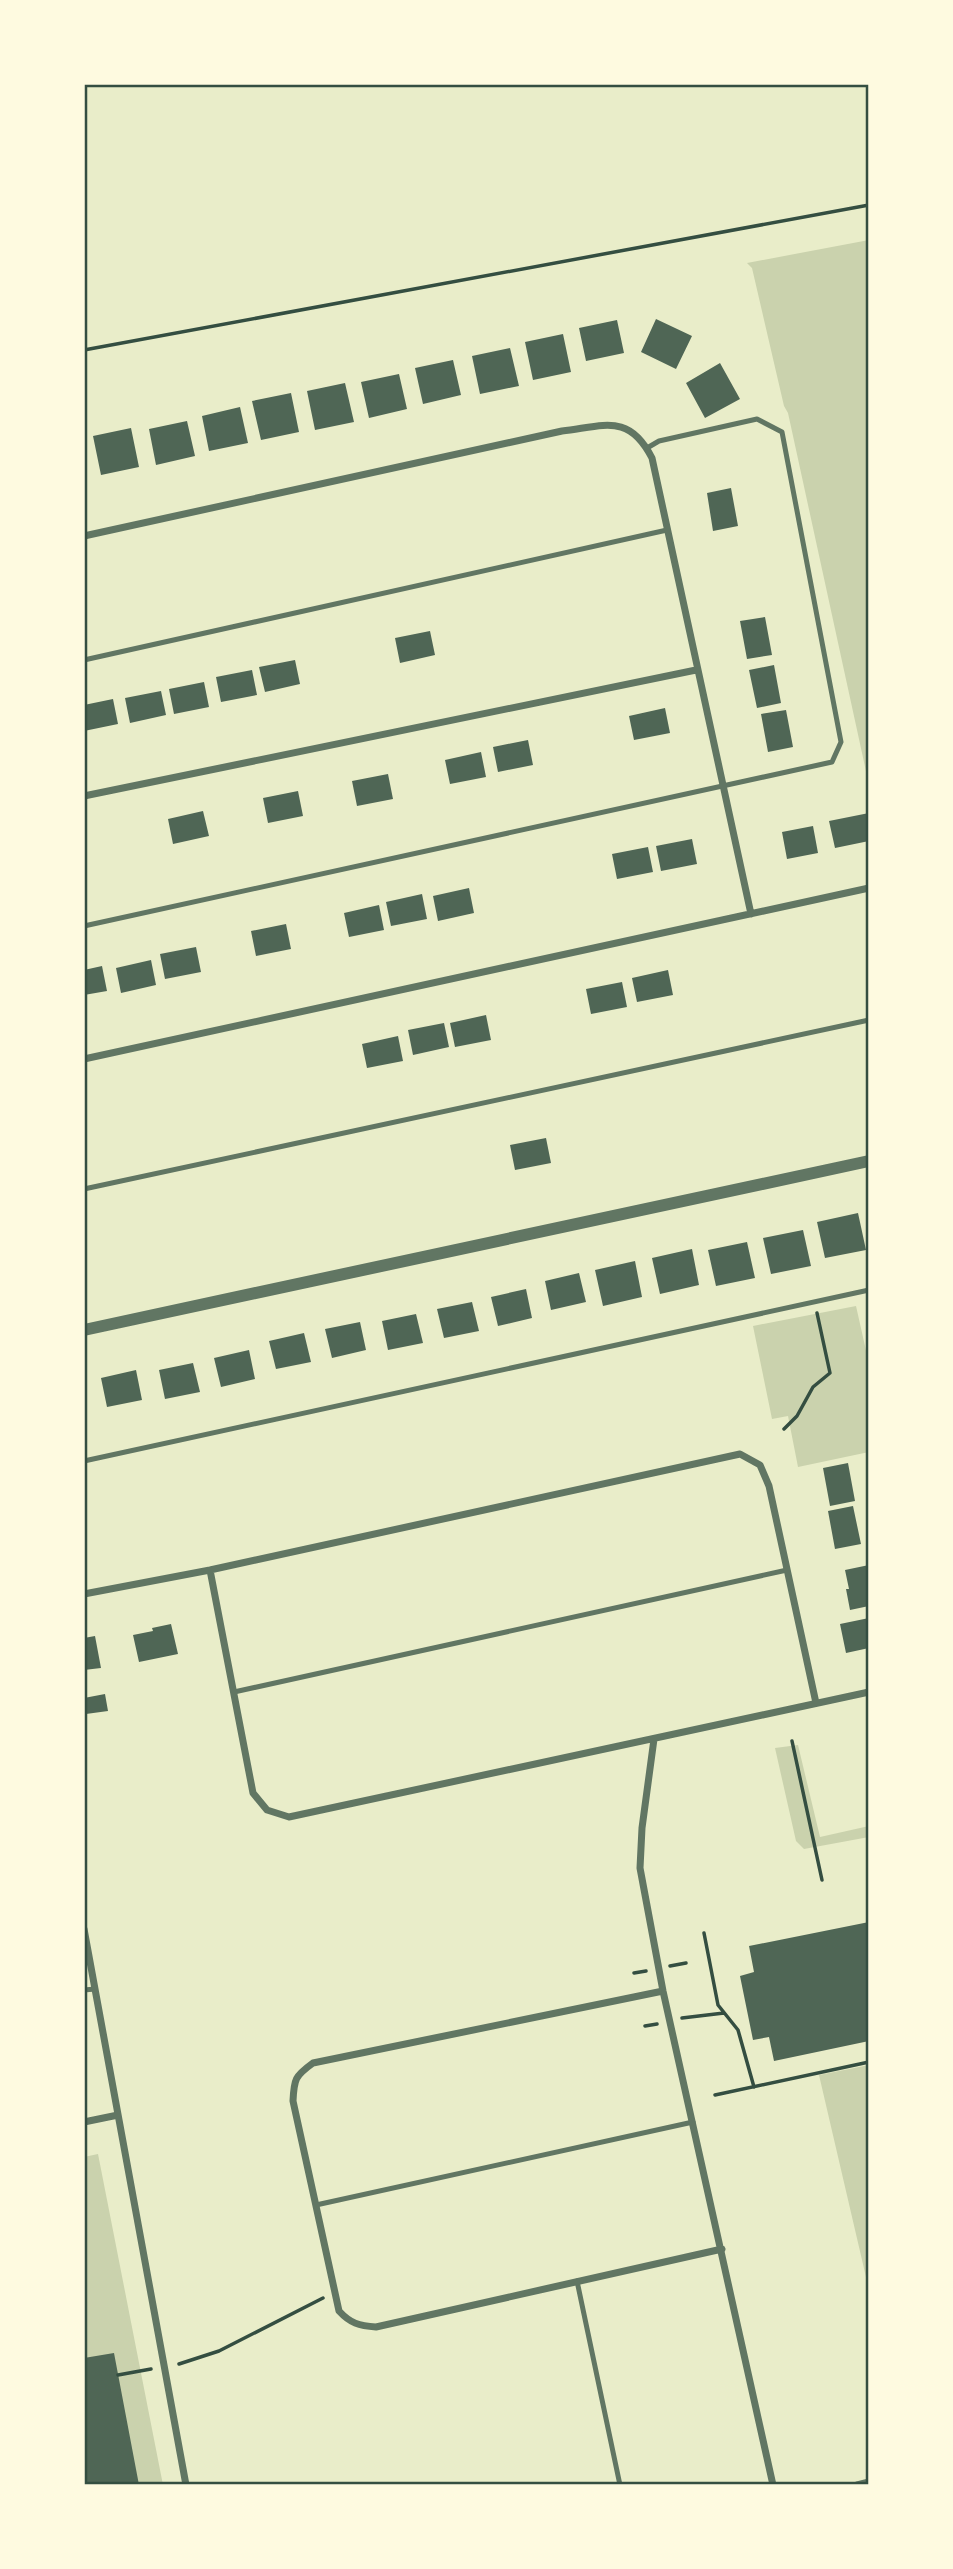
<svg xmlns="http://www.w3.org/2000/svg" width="953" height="2569" viewBox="0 0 953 2569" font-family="'Fira Sans',sans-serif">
<rect width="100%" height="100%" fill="#e9edc9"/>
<path fill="#cad2ad" d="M869,240V785L788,413L784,406L752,268L747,263Z
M856,1306L869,1364V1452L798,1467L788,1416L772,1419L753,1326Z
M798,1745L820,1837L869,1826V1837L804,1849L796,1841L775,1748Z
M869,2065V2290L819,2075Z
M98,2154L163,2485H84V2157Z"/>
<path fill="#4f6655" d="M656,319L692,336L676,369L641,352Z
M617,320L624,353L586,361L579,328Z
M563,334L571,372L533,380L525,342Z
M510,348L519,386L480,394L472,356Z
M453,360L461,395L423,404L415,368Z
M720,363L740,399L705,418L686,383Z
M399,374L407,409L369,418L361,382Z
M345,383L354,422L315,430L307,391Z
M291,393L299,432L261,440L252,401Z
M240,407L248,443L209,451L202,416Z
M187,421L195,456L156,465L149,429Z
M131,428L139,467L101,475L93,436Z
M731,488L738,526L713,531L707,493Z
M765,617L772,655L747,659L740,621Z
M430,631L435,655L400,663L395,638Z
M295,660L300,684L265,692L259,667Z
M774,665L781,703L757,708L749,670Z
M252,670L257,695L221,702L216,677Z
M204,682L209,707L174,714L169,689Z
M161,691L166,715L130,723L125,698Z
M113,699L118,724L84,731V705Z
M665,708L670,733L634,740L629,716Z
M786,710L793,747L768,752L761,714Z
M528,740L533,765L498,772L493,747Z
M481,752L486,777L450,784L445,760Z
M388,774L393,799L357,806L352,781Z
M298,791L303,816L268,823L263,798Z
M203,811L209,836L173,844L168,819Z
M869,813V841L835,848L829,821Z
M813,826L818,853L787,859L782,832Z
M692,839L697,864L661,871L656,846Z
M648,847L653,872L617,879L612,854Z
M469,888L474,913L438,921L433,896Z
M422,894L427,919L391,926L386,902Z
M379,905L384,930L349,937L344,913Z
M286,924L291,949L256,956L251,931Z
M196,947L201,972L165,979L160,954Z
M151,960L156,985L121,993L116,968Z
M102,966L107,991L84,995V970Z
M668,970L673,995L637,1002L632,978Z
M622,982L627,1007L591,1014L586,989Z
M486,1015L491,1040L455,1047L450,1023Z
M444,1023L449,1047L413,1055L408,1030Z
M398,1036L403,1061L367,1068L362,1044Z
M546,1138L551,1163L515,1170L510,1145Z
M858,1213L866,1250L825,1258L817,1222Z
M803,1230L811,1266L771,1274L763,1238Z
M747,1242L755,1278L716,1286L708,1250Z
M692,1249L699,1285L660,1294L652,1258Z
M635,1261L642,1297L603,1306L595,1270Z
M579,1273L586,1302L551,1310L545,1281Z
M526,1289L532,1318L498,1326L491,1297Z
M472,1302L479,1331L444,1338L437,1309Z
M416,1314L423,1343L388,1350L382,1321Z
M360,1322L366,1350L332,1358L325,1329Z
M304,1333L311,1362L276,1369L269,1341Z
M249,1350L255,1379L221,1387L214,1358Z
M193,1363L200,1392L165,1399L159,1370Z
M136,1370L142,1400L107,1407L101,1378Z
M848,1463L855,1501L830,1506L823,1468Z
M853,1506L861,1544L835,1549L828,1511Z
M869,1565V1606L850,1610L846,1589H849L845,1570Z
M869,1618V1648L846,1653L840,1624Z
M171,1624L178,1654L139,1662L133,1635L153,1631L152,1628Z
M95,1636L101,1668L84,1670V1638Z
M105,1694L108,1711L86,1714L84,1698Z
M869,1922V2041L774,2061L769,2037L753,2040L740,1976L754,1972L749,1946Z
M114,2353L139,2485H84V2358Z"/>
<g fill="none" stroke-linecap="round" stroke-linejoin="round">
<path stroke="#344e41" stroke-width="3.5" d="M84,350L869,205
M784,1429L797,1416L813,1387L830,1373L817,1313
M792,1741L822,1880
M704,1933L718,2005L738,2030L754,2087
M670,1966L686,1963
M634,1973L646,1971
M682,2018L724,2013
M645,2026L657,2024
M715,2095L869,2062
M179,2364L219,2351L323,2298
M118,2375L151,2369"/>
<path stroke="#617663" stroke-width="5" d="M84,660L667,530
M84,926L832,762L841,742L782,432L757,419L659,441L647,448
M84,1189L869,1020
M84,1461L869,1290
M234,1692L787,1570
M84,1990L95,1989
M316,2205L693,2122
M577,2281L620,2485"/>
<path stroke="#617663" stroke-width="7" d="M84,536L562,431C605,426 629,413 652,458L751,914
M84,796L696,670
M84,1059L869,888
M210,1570L253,1793L267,1810L289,1817L869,1692
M84,1594L210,1570L740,1454L760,1465L769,1486L816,1703
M654,1739L642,1828L640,1868L663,1991L773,2485
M84,1929L186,2485
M663,1991L313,2063C295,2076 294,2079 293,2101L339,2311C350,2323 359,2326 376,2327L722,2249
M84,2122L118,2115
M857,2485L869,2482"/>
<path stroke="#617663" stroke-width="12" d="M84,1330L869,1161"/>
</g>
<rect width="953" height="2569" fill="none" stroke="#fefae0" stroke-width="172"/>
<rect x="86" y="86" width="781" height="2397" fill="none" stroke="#344e41" stroke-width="2.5"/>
</svg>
